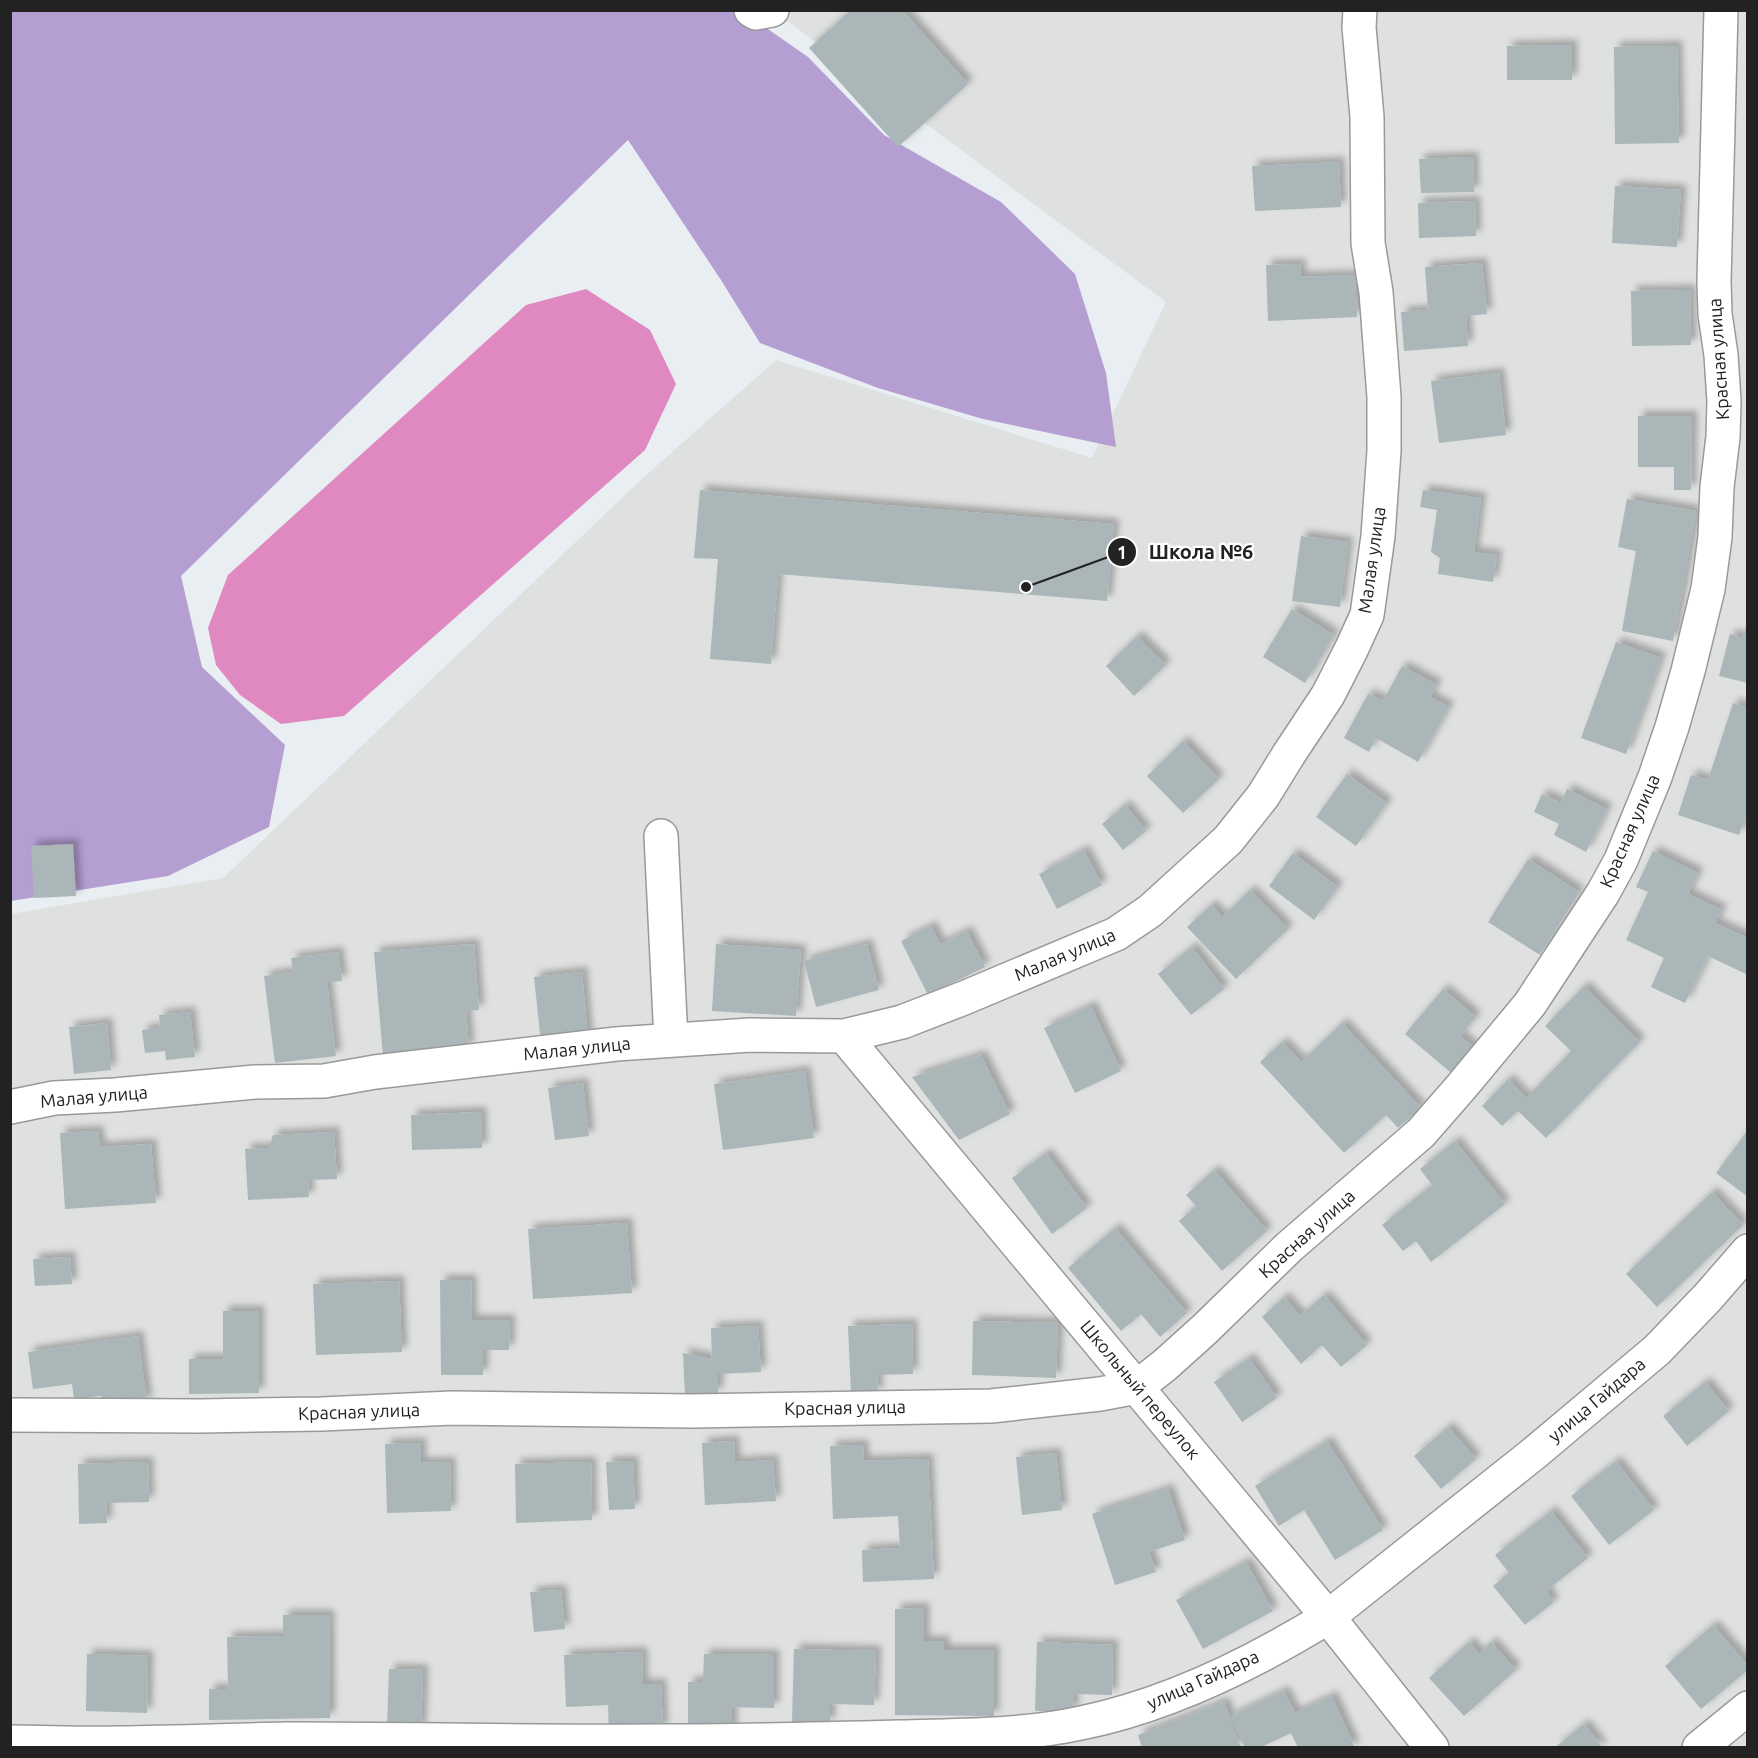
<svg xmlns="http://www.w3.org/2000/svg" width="1758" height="1758" viewBox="0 0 1758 1758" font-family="Ubuntu,sans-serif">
<defs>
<filter id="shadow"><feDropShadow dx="5.5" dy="-5.5" stdDeviation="3" flood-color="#0004"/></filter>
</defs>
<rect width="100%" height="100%" fill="#e9eef2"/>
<path fill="#dfe0e0" d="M774,11H1747V1747L11,1748V914L223,878L645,476L776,360L1092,458L1166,302Z"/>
<path fill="#b59ed1" d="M11,11H742L808,57L884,135L1001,202L1075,274L1106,373L1116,447L983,419L878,388L760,343L721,280L628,140L181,576L202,667L285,745L269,827L168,876L11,901Z"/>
<path fill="#e088c0" d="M586,289L650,330L676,384L645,450L344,716L281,724L240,695L216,665L208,628L228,575L526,305Z"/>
<path fill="#abb6b8" filter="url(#shadow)" d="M851,10H902L968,84L898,147L809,48Z
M1572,45V80H1507V46Z
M1677,46L1679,143L1615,144L1614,47Z
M1473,157L1474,192L1421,193L1419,159Z
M1339,162L1341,207L1255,211L1252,166Z
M1615,186L1681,190L1677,247L1612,243Z
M1475,201L1476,236L1419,238L1418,203Z
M1482,263L1487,314L1466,316L1468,346L1404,351L1401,312L1428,310L1425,267Z
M1300,264L1301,277L1355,275L1357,317L1268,321L1266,265Z
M1690,290L1691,345L1632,346L1631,291Z
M1499,373L1506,435L1439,443L1431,381Z
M1638,416H1692L1691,490H1674V467H1638Z
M700,490L1114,524L1107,601L778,574L771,664L710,659L718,559L694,558Z
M1423,490L1481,498L1474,552L1497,555L1493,582L1438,574L1440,558L1431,552L1437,510L1420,507Z
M1627,499L1696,511L1673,641L1622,631L1636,551L1618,547Z
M1301,536L1348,542L1340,607L1292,601Z
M1292,609L1334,635L1305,683L1263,657Z
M1747,622H1748V683L1719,676L1730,634L1743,638Z
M1137,636L1166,665L1134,696L1106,666Z
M1616,642L1661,658L1626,754L1581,738Z
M1402,666L1437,685L1430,697L1449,707L1418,762L1376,738L1369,752L1344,738L1368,694L1383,701Z
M1733,703L1748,708V809L1739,835L1678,815L1691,775L1708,780Z
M1183,741L1219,779L1183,813L1147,776Z
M1347,774L1387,803L1356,846L1316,817Z
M1567,789L1607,809L1586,852L1554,835L1559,824L1534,812L1542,794L1561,803Z
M1125,805L1146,831L1123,850L1102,824Z
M73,844L76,896L34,898L31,846Z
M1084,850L1102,885L1057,909L1039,874Z
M1653,851L1698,873L1688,894L1722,910L1715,923L1748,938V975L1708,956L1685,1003L1651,987L1664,958L1626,940L1648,892L1636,887Z
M1293,853L1338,887L1314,920L1269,886Z
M1528,859L1579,892L1540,955L1488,922Z
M1250,890L1288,929L1236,979L1187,927L1211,905L1222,917Z
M931,926L940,944L967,931L985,967L928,995L901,941Z
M474,944L479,1010L466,1011L469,1048L383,1056L374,952Z
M716,944L801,950L796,1016L712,1011Z
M867,944L879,990L816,1007L804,961Z
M1192,947L1224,989L1191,1015L1158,974Z
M338,952L342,981L327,982L336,1056L275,1063L264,976L293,972L291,958Z
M582,972L588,1039L541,1043L534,977Z
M1584,986L1640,1042L1546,1138L1518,1111L1502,1126L1482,1106L1508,1079L1526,1098L1571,1051L1545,1026Z
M1443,989L1476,1017L1460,1036L1478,1051L1456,1077L1405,1034Z
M1091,1006L1121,1071L1075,1093L1044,1028Z
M190,1012L195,1057L166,1060L165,1051L145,1053L142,1030L160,1028L159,1015Z
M107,1023L111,1070L74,1074L69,1027Z
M1342,1023L1421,1108L1398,1128L1386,1115L1344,1153L1260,1062L1282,1042L1301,1062Z
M981,1055L1010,1114L959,1140L912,1077Z
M805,1071L814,1138L723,1150L714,1084Z
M583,1083L589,1136L555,1140L548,1088Z
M481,1112L482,1148L412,1150L411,1115Z
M1748,1130V1197L1716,1173Z
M98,1131L100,1147L151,1144L156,1203L65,1209L60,1133Z
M334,1132L337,1179L308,1180L309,1197L248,1200L245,1149L269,1148L273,1135Z
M1455,1141L1505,1204L1431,1262L1416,1241L1403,1251L1382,1225L1432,1185L1420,1169Z
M1046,1153L1087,1208L1052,1234L1012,1178Z
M1214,1170L1267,1231L1222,1271L1179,1221L1196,1206L1186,1195Z
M1712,1192L1743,1225L1657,1307L1626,1274Z
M627,1223L632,1293L533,1299L528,1229Z
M1115,1228L1187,1313L1160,1337L1141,1314L1121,1331L1068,1268Z
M70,1257L72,1284L35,1286L33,1259Z
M440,1280H471L472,1320H510L509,1350H483V1375H441Z
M399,1281L402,1352L316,1355L313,1284Z
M1324,1295L1367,1345L1341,1367L1322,1345L1301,1364L1262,1317L1284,1297L1300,1316Z
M223,1311H259V1393L189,1394V1359H223Z
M973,1321L1058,1323L1056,1378L972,1375Z
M912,1324L913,1374L877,1375L878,1393L851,1394L848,1326Z
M758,1326L761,1372L718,1374V1393L685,1395L683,1353L712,1359L711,1328Z
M138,1336L147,1402L103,1408L101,1396L74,1399L72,1384L33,1389L28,1352Z
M1249,1358L1277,1398L1242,1422L1214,1382Z
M1705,1382L1729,1411L1687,1446L1663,1416Z
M1448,1427L1476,1459L1441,1489L1414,1456Z
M734,1441L735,1462L773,1460L776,1501L705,1505L702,1443Z
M1327,1441L1383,1530L1335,1560L1304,1510L1279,1526L1255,1486Z
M421,1443V1463L450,1462L451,1511L387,1513L385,1444Z
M863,1445L864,1461L928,1459L934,1579L863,1582L862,1550L900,1548L898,1516L833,1519L830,1446Z
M1056,1453L1062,1510L1022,1515L1016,1457Z
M633,1461L635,1509L609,1510L606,1462Z
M1616,1461L1654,1510L1609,1545L1571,1496Z
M148,1462L149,1502L106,1503L107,1523L79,1524L78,1464Z
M591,1462L592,1520L516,1523L515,1464Z
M1168,1489L1185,1540L1149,1552L1156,1572L1115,1585L1092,1514Z
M1551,1511L1588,1558L1546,1591L1554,1602L1525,1625L1493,1586L1509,1573L1495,1555Z
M1246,1562L1273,1611L1203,1649L1176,1600Z
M561,1590L565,1629L534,1632L530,1592Z
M924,1608V1641H944V1650H994V1716L895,1715V1609Z
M283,1615H329L330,1718L209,1720V1689H228L227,1637L283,1636Z
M1713,1625L1748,1666V1670L1701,1709L1665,1666Z
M1037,1642L1113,1645L1112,1695L1074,1694L1073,1712L1035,1711Z
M1469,1642L1479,1654L1491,1642L1516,1670L1464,1716L1429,1678Z
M794,1649L876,1651L874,1705L830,1704V1723L792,1722Z
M642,1652L643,1684H661L663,1729L609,1732L608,1705L566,1707L564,1655Z
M87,1654L148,1656L147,1713L86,1711Z
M704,1654L774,1655V1708L732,1707V1732H688V1682H703Z
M389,1669L423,1670L421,1729L387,1728Z
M1284,1691L1295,1713L1332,1696L1355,1748H1298L1291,1733L1259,1748H1245L1231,1716Z
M1224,1702L1241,1748H1142L1138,1735Z
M1584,1724L1603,1748H1554Z"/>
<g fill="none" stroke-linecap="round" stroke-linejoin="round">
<defs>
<path id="minor" d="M751,10L756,13L772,10
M661,836L671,1040
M844,1036L1328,1617L1432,1748
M10,1107L54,1098L115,1095L255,1082L324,1081L375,1072L616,1044L750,1035L844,1036L902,1022L964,998L1116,934L1150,911L1228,840L1263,796L1289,754L1328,695L1351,650L1367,615L1378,536L1384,451V397L1376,292L1368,243L1367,117L1359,27L1360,10
M10,1415L200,1416L322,1414L452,1408L693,1411L991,1406L1100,1394L1137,1387L1165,1365L1205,1329L1289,1247L1421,1133L1462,1086L1530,1004L1603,893L1621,860L1655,777L1672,727L1688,671L1708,589L1715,537L1717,487L1723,437L1724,401L1721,355L1715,314L1714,281L1721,10
M10,1742C46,1742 82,1744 118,1743C174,1743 231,1740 287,1739C410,1739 534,1742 658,1741C738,1741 819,1739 900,1737C960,1735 1022,1736 1081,1723C1169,1705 1252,1664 1328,1617L1532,1455L1657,1350L1708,1297L1748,1251
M1699,1748L1748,1708"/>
</defs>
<use href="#minor" stroke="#999" stroke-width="36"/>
<use href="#minor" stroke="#fff" stroke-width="33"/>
</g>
<g text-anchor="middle" stroke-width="4.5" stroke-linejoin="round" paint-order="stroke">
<g font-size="18" fill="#222" stroke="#fff">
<text transform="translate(1719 359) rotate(-94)" y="6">Красная улица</text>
<text transform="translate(1372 560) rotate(-82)" y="6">Малая улица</text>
<text transform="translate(1630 831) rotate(-66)" y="6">Красная улица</text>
<text transform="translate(1065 955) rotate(-23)" y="6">Малая улица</text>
<text transform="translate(577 1049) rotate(-6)" y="6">Малая улица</text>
<text transform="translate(94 1097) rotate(-5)" y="6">Малая улица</text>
<text transform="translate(1307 1234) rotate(-42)" y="6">Красная улица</text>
<text transform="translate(1140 1390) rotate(50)" y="6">Школьный переулок</text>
<text transform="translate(1597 1400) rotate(-40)" y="6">улица Гайдара</text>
<text transform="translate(845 1408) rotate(-1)" y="6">Красная улица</text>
<text transform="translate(359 1412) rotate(-2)" y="6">Красная улица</text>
<text transform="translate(1203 1680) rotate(-24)" y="6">улица Гайдара</text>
</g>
</g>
<path fill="none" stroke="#222" stroke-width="2" d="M1026 587L1122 552"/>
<g fill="#222" stroke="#fff" stroke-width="2">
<circle cx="1026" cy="587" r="6"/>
<circle cx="1122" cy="552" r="15"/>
</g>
<g font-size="18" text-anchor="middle" font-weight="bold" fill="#fff">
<text x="1122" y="559">1</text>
</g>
<g font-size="20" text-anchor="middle" font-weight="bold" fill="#222" stroke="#fff" stroke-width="4.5" stroke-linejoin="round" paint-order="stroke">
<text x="1201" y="559">Школа №6</text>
</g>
<rect width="1758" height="1758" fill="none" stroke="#222222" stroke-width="24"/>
</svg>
